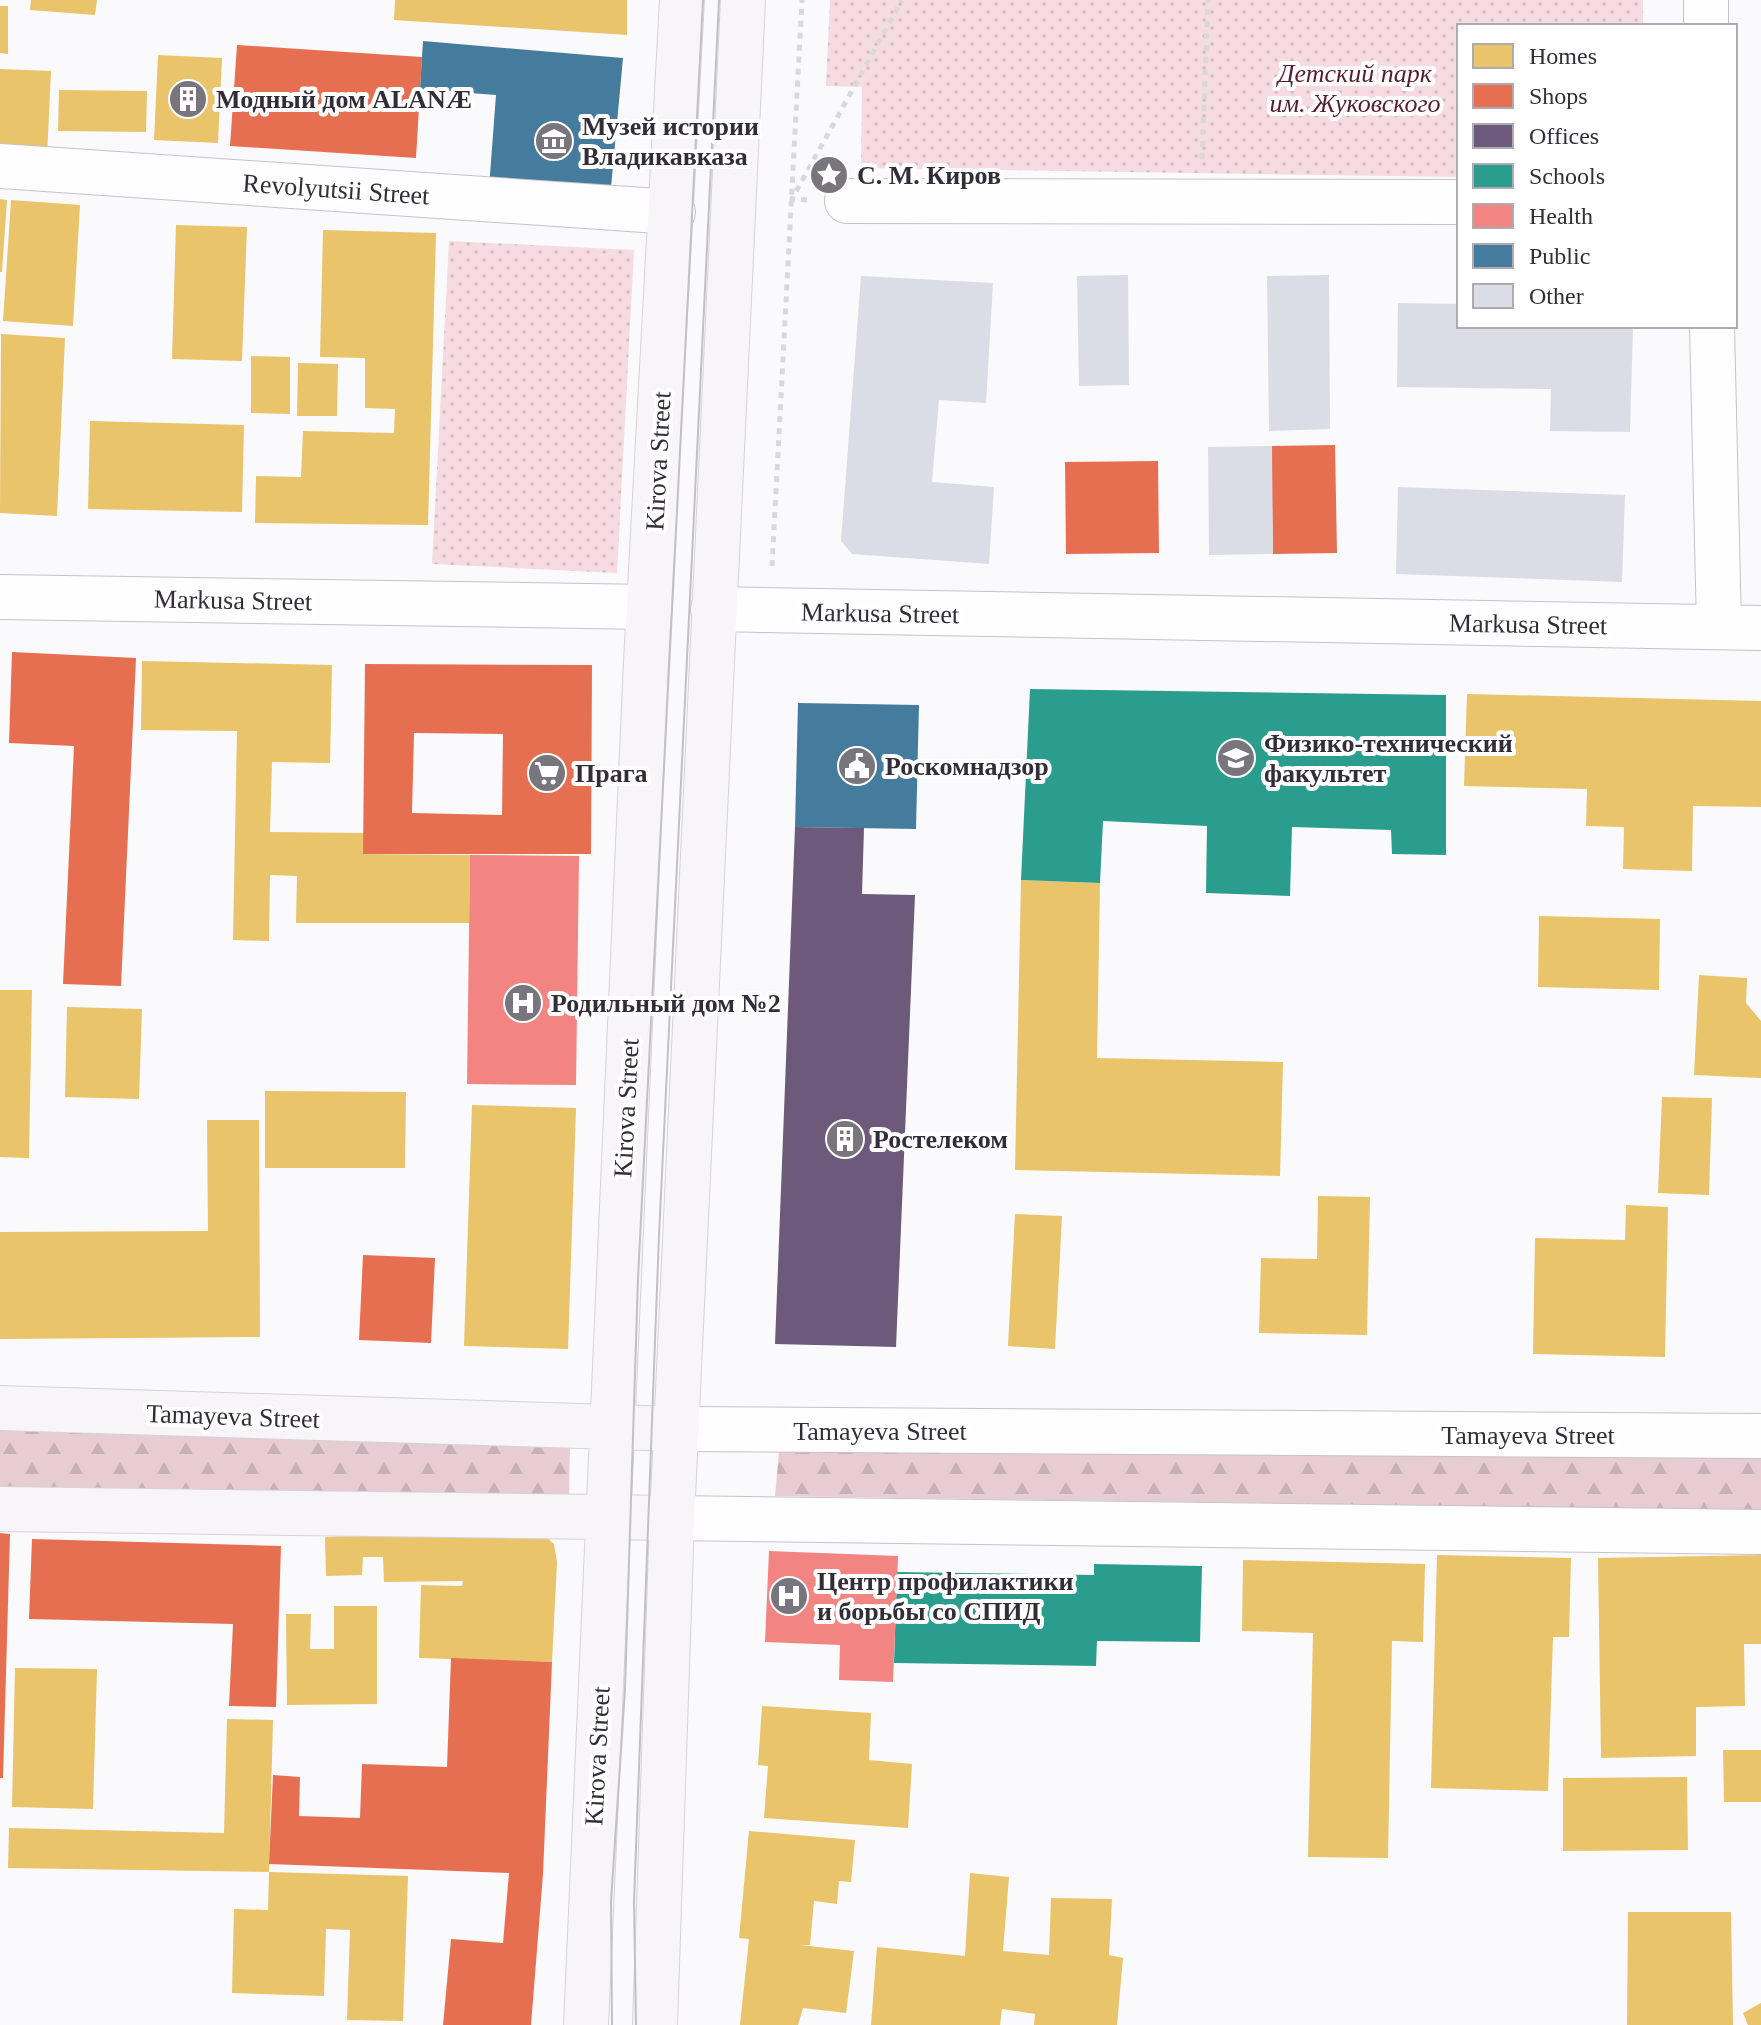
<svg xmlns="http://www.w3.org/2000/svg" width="1761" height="2025" viewBox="0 0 1761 2025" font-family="Georgia,serif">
<defs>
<pattern id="forest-firs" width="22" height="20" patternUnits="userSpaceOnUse" patternTransform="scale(2)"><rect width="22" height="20" fill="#e7ccd3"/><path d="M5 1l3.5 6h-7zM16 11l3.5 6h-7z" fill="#c7b0b6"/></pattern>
<pattern id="park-dots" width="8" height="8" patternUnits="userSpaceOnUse" patternTransform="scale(2)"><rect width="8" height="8" fill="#f6dbe2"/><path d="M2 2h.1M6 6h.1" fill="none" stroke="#d3bcc3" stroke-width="1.8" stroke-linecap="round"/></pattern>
</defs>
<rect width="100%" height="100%" fill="#faf9fc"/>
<path fill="url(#forest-firs)" d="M0,1430L570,1440L569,1499L0,1489Z
M780,1441L1761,1455V1510L775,1496Z"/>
<path fill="url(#park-dots)" d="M830,0H1643V26H1459V177L861,168L862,87L826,86Z
M449,241L634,250L617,573L432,564Z"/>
<path fill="#e9c46a" d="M31,0H97L95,15L30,10Z
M395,0H627V35L394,20Z
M0,6H8V54L0,53Z
M158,55L222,58L218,143L154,140Z
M0,69L51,71L47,157L0,155Z
M59,90L147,91L146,132L58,131Z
M0,199L7,200L2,272H0Z
M11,200L80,205L73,326L3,321Z
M176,225L247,227L242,361L172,359Z
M323,230L436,233L428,525L255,523L256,476L301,477L303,431L394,433L395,409L365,408V358L320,357Z
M1,334L65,338L57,516L0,513Z
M251,356L290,357V414L251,413Z
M298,363L338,364L337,416H297Z
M90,421L244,425L242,512L88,509Z
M142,661L332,665L330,763L272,762L270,832L364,833L363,854L470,855L469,923H296L297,876L270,875L269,941L233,940L237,731L141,730Z
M1467,694L1761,701V807L1693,806L1692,871L1623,869L1624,827L1586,826L1587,789L1464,786Z
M1021,880L1100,883L1097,1058L1283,1062L1280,1176L1015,1170Z
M1539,916L1660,919L1659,990L1538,987Z
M1699,975L1747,978L1746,1003L1761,1021V1078L1694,1075Z
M0,990H32L29,1158L0,1157Z
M67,1007L142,1009L139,1099L65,1097Z
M265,1091L406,1092L405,1168H265Z
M1662,1097L1712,1098L1709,1195L1658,1193Z
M472,1105L576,1108L568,1349L464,1346Z
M207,1120H259L260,1337L0,1339V1232L208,1231Z
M1318,1196L1370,1197L1367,1335L1259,1333L1261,1258L1317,1259Z
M1626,1205L1668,1207L1665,1357L1533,1354L1535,1238L1625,1240Z
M1015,1214L1062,1216L1055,1349L1008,1346Z
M463,1534L545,1536L554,1544L557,1562L552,1662L419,1658L421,1585L462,1586L463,1581L384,1582L383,1557H363L362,1575L326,1576L325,1537Z
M1437,1555L1571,1558L1569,1637H1553L1548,1791L1431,1788Z
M1761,1555V1644H1744L1745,1706L1696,1707V1756L1601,1758L1598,1558Z
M1243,1560L1425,1564L1423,1642L1392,1641L1388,1858L1308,1857L1313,1633L1242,1631Z
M334,1606H377V1704L287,1705L286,1614H311L310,1649H334Z
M15,1668L97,1669L93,1809L12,1807Z
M762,1706L871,1713L869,1760L912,1764L908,1828L764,1818L768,1766L758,1765Z
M227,1719L273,1720L269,1872L8,1868L9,1828L224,1833Z
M1723,1750H1761V1802H1724Z
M1687,1777L1688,1850L1563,1851V1778Z
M749,1831L855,1840L851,1882L839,1881L837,1904L814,1901L810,1945H800L854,1951L846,2013L803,2008L798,2025H740L749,1939L739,1938Z
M269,1872L408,1876L403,2021L347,2020L350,1930L326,1929L324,1996L232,1993L234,1909L268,1910Z
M970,1873L1009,1877L1003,1951L1049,1955L1051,1898L1112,1899L1109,1955L1123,1958L1117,2025H1034L1035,2014L1002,2009L1000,2025H871L877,1947L965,1956Z
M1628,1912H1731L1733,2025H1627Z
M1761,2003V2025H1748L1743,2013Z"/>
<path fill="#e76f51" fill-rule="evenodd" d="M237,45L422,57L416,158L230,146Z
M1335,445L1337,553L1273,554L1271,446Z
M1158,461L1159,553L1066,554L1065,462Z
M12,652L136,658L121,986L63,984L74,746L9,743Z
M365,664L592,665L591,854H363ZM414,733L503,734L502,815L412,813Z
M363,1255L435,1258L431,1343L359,1340Z
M0,1533L10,1534L3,1778H0Z
M32,1539L281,1546L276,1707L229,1706L233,1624L29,1619Z
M451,1658L552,1662L543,1874L531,2025H443L451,1939L503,1943L509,1873L269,1864L273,1775L300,1777L299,1816L360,1818L362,1764L447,1767Z"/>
<path fill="#6d597a" d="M795,827L864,828L862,894L915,895L896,1347L775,1344Z"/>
<path fill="#2a9d8f" d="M1030,689L1446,695V855L1392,854L1391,830L1292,827L1290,896L1206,893L1207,826L1103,821L1100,883L1021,880Z
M1094,1564L1202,1566L1200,1642L1097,1641L1096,1666L894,1663L897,1572L1094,1575Z"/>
<path fill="#f28482" d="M470,855L579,856L576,1085L467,1084Z
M769,1551L898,1556L893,1682L839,1680L840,1645L765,1642Z"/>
<path fill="#457b9d" d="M423,41L623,58L610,198L489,188L496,95L420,89Z
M798,703L919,705L916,829L795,827Z"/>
<path fill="#dadde5" d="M1128,275L1129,385L1079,386L1077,276Z
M1329,275L1330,429L1269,431L1267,276Z
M861,276L993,283L986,403L939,400L932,482L994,487L989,564L852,554L841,541Z
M1398,303L1459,304V326H1633L1630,432L1550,431L1551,389L1397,387Z
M1272,446L1273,554L1209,555L1208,447Z
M1398,487L1625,495L1622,582L1396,574Z"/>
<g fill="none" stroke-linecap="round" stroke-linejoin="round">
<defs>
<path id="minor" d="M1706,0V26
M0,166L673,212
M847,201L1459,202
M1712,326L1719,627
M0,597L650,607
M713,609L1761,628
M677,1429L1761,1436
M672,1518L1761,1532"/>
<path id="major" d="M0,1408L677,1429
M0,1509L672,1518
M586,2025L646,662L682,0
M655,2025L672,1518L743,0"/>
</defs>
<use href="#minor" stroke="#c5c3c9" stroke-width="46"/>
<use href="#major" stroke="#d4d3d7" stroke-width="46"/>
<path stroke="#d9d9da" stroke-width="5" stroke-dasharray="6 6" stroke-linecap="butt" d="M1202,159L1208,0
M807,200L792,199L902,0
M772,566L802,0"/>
<use href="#minor" stroke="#fefeff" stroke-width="44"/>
<use href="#major" stroke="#f8f5f9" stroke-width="44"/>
<path stroke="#c1c0c2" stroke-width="2" d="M612,2025L611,1902L625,1689L638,1278L703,0
M636,2025L634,1901L659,1235L719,0"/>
</g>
<defs>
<symbol id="building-disc" viewBox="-11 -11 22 22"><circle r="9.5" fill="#78757d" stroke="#fff"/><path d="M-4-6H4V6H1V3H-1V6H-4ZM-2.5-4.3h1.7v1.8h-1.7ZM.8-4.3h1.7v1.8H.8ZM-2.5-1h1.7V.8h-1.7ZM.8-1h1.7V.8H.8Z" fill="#fff"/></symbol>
<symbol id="museum-disc" viewBox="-11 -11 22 22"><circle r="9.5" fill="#78757d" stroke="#fff"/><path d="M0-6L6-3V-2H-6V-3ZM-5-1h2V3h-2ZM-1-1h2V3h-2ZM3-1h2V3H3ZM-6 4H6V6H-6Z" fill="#fff"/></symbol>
<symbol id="sight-disc" viewBox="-11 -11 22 22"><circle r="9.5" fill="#78757d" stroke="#fff"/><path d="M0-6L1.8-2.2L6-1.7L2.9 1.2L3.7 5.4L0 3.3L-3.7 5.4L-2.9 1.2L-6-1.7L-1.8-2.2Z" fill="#fff"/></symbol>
<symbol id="university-disc" viewBox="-11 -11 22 22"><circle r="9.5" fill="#78757d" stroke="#fff"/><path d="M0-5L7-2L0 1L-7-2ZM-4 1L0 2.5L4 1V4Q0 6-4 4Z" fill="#fff"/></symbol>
<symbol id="civic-disc" viewBox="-11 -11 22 22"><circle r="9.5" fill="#78757d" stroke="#fff"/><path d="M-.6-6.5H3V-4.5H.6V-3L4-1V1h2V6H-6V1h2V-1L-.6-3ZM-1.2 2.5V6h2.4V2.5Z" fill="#fff"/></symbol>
<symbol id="supermarket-disc" viewBox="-11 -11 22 22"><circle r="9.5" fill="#78757d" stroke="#fff"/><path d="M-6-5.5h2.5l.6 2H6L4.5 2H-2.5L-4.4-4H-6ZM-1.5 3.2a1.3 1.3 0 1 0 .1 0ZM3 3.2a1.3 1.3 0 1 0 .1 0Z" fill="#fff"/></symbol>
<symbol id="hospital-disc" viewBox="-11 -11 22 22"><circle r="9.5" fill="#78757d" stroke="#fff"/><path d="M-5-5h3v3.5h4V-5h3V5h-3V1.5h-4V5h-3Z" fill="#fff"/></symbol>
</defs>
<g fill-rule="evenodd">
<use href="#building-disc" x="166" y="77" width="44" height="44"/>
<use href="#museum-disc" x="532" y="119" width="44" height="44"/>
<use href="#sight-disc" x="807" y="153" width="44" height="44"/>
<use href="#university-disc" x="1214" y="736" width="44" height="44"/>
<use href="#civic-disc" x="835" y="744" width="44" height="44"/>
<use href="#supermarket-disc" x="525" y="751" width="44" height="44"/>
<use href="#hospital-disc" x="501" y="981" width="44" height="44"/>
<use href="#building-disc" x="823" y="1117" width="44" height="44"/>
<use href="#hospital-disc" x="767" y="1574" width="44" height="44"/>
</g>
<g text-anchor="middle" stroke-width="8" stroke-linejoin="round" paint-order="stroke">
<g font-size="26" font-style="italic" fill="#571d2f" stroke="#fff">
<text x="1355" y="82">Детский парк<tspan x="1355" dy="30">им. Жуковского</tspan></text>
</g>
<g font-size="26" font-weight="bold" fill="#322e39" stroke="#fff" text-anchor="start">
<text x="216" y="108">Модный дом ALANÆ</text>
<text x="582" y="135">Музей истории<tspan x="582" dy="30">Владикавказа</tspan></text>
<text x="857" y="184">С. М. Киров</text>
<text x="1264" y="752">Физико-технический<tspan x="1264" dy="30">факультет</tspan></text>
<text x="885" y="775">Роскомнадзор</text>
<text x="575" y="782">Прага</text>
<text x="551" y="1012">Родильный дом №2</text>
<text x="873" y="1148">Ростелеком</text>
<text x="817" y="1590">Центр профилактики<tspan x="817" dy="30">и борьбы со СПИД</tspan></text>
</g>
<g font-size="26" fill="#322e39" stroke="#fff">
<text transform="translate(336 189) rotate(4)" y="9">Revolyutsii Street</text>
<text transform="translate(658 461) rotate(-87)" y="9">Kirova Street</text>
<text transform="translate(233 600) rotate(1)" y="9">Markusa Street</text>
<text transform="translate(880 613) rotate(1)" y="9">Markusa Street</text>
<text transform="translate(1528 624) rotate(1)" y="9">Markusa Street</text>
<text transform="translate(626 1108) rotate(-87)" y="9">Kirova Street</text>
<text transform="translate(233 1416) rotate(2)" y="9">Tamayeva Street</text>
<text x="880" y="1440">Tamayeva Street</text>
<text x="1528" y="1444">Tamayeva Street</text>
<text transform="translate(597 1756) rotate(-87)" y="9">Kirova Street</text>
</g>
</g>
<rect x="1457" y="24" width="280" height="304" fill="#ffffff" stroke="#adabb0" stroke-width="2"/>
<rect x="1473" y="44" width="40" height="24" fill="#e9c46a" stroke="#adabb0" stroke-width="2"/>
<text x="1529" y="64" font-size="24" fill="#322e39">Homes</text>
<rect x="1473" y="84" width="40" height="24" fill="#e76f51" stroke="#adabb0" stroke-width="2"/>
<text x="1529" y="104" font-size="24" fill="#322e39">Shops</text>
<rect x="1473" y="124" width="40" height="24" fill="#6d597a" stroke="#adabb0" stroke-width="2"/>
<text x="1529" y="144" font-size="24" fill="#322e39">Offices</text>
<rect x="1473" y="164" width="40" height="24" fill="#2a9d8f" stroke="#adabb0" stroke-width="2"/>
<text x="1529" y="184" font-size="24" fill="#322e39">Schools</text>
<rect x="1473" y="204" width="40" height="24" fill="#f28482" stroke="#adabb0" stroke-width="2"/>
<text x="1529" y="224" font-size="24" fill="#322e39">Health</text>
<rect x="1473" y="244" width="40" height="24" fill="#457b9d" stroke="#adabb0" stroke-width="2"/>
<text x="1529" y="264" font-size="24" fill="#322e39">Public</text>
<rect x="1473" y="284" width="40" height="24" fill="#dadde5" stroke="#adabb0" stroke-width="2"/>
<text x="1529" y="304" font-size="24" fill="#322e39">Other</text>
</svg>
